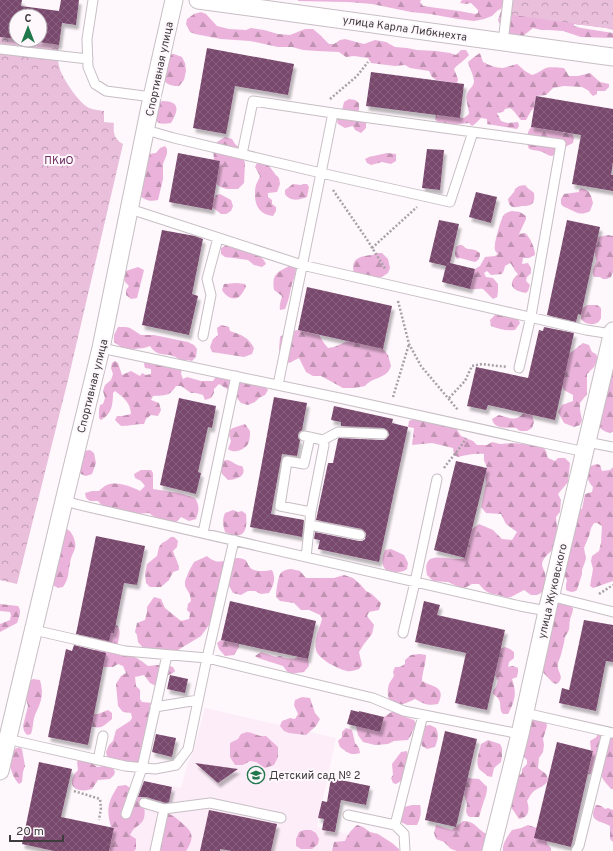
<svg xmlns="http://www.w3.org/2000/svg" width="613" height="851" viewBox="0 0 613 851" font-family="Overpass,sans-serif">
<defs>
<pattern id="forest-firs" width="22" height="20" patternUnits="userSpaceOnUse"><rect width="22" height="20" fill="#ebb3db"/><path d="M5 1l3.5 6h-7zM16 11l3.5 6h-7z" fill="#c093b3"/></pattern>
<pattern id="park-crowns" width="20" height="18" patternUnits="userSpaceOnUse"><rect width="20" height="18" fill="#e9bfdc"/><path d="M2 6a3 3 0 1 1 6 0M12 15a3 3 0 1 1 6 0" fill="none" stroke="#be9cb4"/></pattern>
<pattern id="building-cross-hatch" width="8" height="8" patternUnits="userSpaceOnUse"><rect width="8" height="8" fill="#79486d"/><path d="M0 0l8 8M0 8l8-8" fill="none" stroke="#88617f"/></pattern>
<filter id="shadow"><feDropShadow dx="2.5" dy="4.5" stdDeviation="1" flood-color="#0004"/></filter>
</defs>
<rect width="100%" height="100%" fill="#fef7fc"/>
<path fill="#fdedf8" d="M205,708L336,738L317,827L357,836L353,851H123L141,781L181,788L187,766L193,752Z"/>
<path fill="url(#forest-firs)" d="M298,0H421L420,2L423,6L459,11L475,14L478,13V10L471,3L466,4L460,3L462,0H613V30L606,28L574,24V26L581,28L613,33V38L581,37L563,31L549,30H541L533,28L523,36L507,39L501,27L498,20L502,8L497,11L492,16L484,19L474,21L458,19L430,14L411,12L372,4L348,2L298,1Z
M201,12L206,14L217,26L229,29L246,30L251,28L264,30L278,34L290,35L305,29H313L319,34L329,44H334L340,40L345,39L364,44L375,40L386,42L395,47L407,48L417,50L436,51L450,53L456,55L461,50H466L469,55C464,61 458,64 454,69L458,79L457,83L436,80L432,77L429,71L410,68L405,65L395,66L371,63L368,58L354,56L346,57L339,52L317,51L303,50L292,47H278L250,41L221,39L195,34L190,32L186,24L187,19L194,14Z
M480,53L483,62C489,65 496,68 503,68C508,67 512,65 517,64L525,71L532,75C536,74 540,71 544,69C550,66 558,68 564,68L569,76H578L590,73L600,82L609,84V87L605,91H597V94L593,96L590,93L589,91L582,87L564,86L553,88L546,95L536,96L534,108L531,111L526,120H521C517,116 515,111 510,108L505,109L503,112L497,113L501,121L507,123L518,122L519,126L517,129L487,124V119L481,118L476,123L472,126L469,123L459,124L455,125L437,122L435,119L436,115L464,118L469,114C469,107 464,99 468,92C470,88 474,86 474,81C473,73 470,70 468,62L474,57Z
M174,54L182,57L185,63L186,71L184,80L179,86C156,86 164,70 167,55Z
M349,99L355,100L359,103V110L356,113L366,123V128L361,133L355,130L353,126L345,128L338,124L337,121L341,115L344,102Z
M162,101C180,101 179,110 171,123C164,124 159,125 154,119L158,104Z
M531,127L572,134L574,138L573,143L561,149L556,154L552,156C548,156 546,153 542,152C539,150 534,151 529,149C526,142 526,133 531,127Z
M225,137L232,139L235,144L240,148L245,163L244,183L238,189C229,189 224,190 216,184L220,161L214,160L213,147L217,142Z
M165,146L167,149V154L163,164V179L158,200C149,202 144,200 138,194L148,154L156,153L160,148Z
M387,153L396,154V161L391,164L382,162L371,165L367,163L365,159L369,157Z
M262,161C272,166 272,172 279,178L280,184L277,192L268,193V197L272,200V204L276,207V211L273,216C261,215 255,207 255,195C255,192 255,188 256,185C257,182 259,179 260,176L255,167L257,163Z
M293,184L301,185L303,184H307L309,187L307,197C300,200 290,202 285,194V190Z
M525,185C528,189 531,190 534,193C535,203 533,206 523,206C516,207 509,210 508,199L514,192L515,189L519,186Z
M581,188C590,190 591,195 593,203L590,211C580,216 578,213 569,209C565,207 563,207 561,204V199L564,194L579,192V190Z
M220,194L231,200L233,206L231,211L226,214H221L212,207L214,199L216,195Z
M512,211L520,212L526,216V219L519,234L525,233C530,237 535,248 535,255L529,258H523L522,264L528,263L531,268V273L527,277L526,281L530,285L528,291L526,293C520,292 508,289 513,280C513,279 517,275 518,274C514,271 514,267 510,263L505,266L504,270L502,274L491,275L487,271L484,273L486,277L493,278L498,284V292L497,297L493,299L483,289C479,288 474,290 470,289L475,269L480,266L485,257L495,256L498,254C495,251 494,249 495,245C495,240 501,220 503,216C505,213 508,212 512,211Z
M608,235L613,236V272L611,277L607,279H603L600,277H594C591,271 594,268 596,262C597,259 595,256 595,253C594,248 597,242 598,237Z
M234,245C245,250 261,252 266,264L262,267L254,265L248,260L225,257L221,254V248L225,246Z
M459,245H462C468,251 469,248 475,250C476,250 479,253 480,253C480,258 479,260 475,262L460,258L457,259C454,255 455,252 456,247Z
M376,253H382L388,259L390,268L388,273L382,277H355C349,259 358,256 373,255Z
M292,265L296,268C296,274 294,278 292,284C290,292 289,300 285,309L280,310C279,304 281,301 282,296L274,290C271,273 279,271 292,265Z
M138,267L144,270L137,298L131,299L126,295V290L129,286L125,282L123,276L126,271Z
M237,283L245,284L246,287C244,290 242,294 240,296C234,302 225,296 222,290L224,284Z
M587,305H597L601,308C601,311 601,315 601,318C598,327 585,325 581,319L582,309Z
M507,314L516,315L520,323L515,330C506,331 499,329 491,326L490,320L495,315Z
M221,325L229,327L230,331C242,335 248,337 254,348L252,354L244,357L212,352L210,347L213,339L218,335L217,328Z
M118,327H126L130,328L141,335H154L188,342L194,345L197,349L196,357L192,361L188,360L182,361C178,358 174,356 170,355C161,354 156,355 150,346L144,348L125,350L114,342V335Z
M298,330L319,335L324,343L328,348L334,347L348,341L383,349L388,355L391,366C391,367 388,372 388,372C381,379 371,378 365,386L355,388H343L321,376H313L306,372L299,358L289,363L286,362L279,350L280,337L289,331Z
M613,342V432C608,434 604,431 600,428V420Z
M583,343L589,345L592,352L596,354L598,359L594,367L587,374V394L580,403V410L582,420L580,425L574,427L564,423L558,412L562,405L573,401V395L564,390L562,386L569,354Z
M146,360L182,368L181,374L183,379L187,377L201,381H213L217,375L265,386L268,390L265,395L259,398L255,402L248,405L241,403L232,392L219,384L214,389V393L211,398L205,400L203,395L196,393H191L181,386H176C169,397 165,395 153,396L151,400L159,403L161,410L158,416L151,415L146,419L144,424C136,424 129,426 121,426L115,420L117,416H122L131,414C130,402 124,398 115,391L113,393C113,404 112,414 101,420L99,418V410L100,405L103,404L105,398L103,391L105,385L111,380L113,374L111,368L112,363L115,361L118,363L122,375L131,371L140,376L142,373L146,375L151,374V369L145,368L144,364Z
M524,413L532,415L534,422L532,428L527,431H520L516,428C507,427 494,430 492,419L499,415C510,418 516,422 524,413Z
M415,418L456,428L461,436L473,441L477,445H487L492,442L500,444L514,443L542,446L546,451L548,458L555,461L558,458H565L570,463L568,482L558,494L561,500L560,512L556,517C557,527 559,540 553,549C549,554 543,557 542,564C542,567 544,570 545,573C547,581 546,592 537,595C535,595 533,595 531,595L524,590L511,597L506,598C499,594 500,596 493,594C487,593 482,588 479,584H472L463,589L448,582L433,581L427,575C421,546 451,563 465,558L472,529L479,524L493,530L502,539L512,540L517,532L506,524L501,514L486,513L481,507L486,483L485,475L487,468L484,460V454C475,453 466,455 458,457L454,455L453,448L432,443L412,445L414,428L408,427L409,421Z
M245,424L250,431C250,435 250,440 248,444C244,450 234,454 228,449L231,441L229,435L230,430L233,428Z
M90,450L94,453L96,463L92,474L86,476L81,474L77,468L84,451Z
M227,460C233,461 236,466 242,466C248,476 236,480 228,480C220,472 219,472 222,461Z
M597,464L600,465L602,471L610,470L613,467V581L593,588L590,586L593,569L591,561L592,556L599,551L601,543L602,526L597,523H594L591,528L589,536L584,548L586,559L582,570V574L577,590C573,593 570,592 566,590V584L567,580L565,577L561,574L570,542L574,538V533L578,509H582L585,494L592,492L593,487C587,481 587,475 587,467Z
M141,470H151L153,473V489L179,493L195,498C200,507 199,510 196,519L189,521L181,517C179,519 178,521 176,522C167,526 155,518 149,513L133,514L103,507L98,501H90L86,498L85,493L92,491H99C101,489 104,486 107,485C117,481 130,486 140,491L145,486L141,481L135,478L134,474Z
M233,510L238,512L242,511L246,514C248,532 243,541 225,532C223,525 222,520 225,513Z
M67,529C70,531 71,532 73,536C79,550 72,550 70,563C68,573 69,579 63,587L58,588L51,584L63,532Z
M171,537H174L178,541L177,547L173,551C175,558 179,563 179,570L173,572L169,580L161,587H150L146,583L145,574L147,564L157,556L159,547L162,543L166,541Z
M391,549L404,555L408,563L407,569C403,572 400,572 394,572C380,572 381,559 385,550Z
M207,556C209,558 212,560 215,561C223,564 234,555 243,559C247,560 247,563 249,566C253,573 266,571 272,570C276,578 274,585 269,593L261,594L255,591H248L241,595L233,593L229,586L224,585L212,621L201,636L178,650L168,651L144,649L138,642L137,635L135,632L137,623L145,620L147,612V607L154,597L161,599L165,608L181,621L189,619L190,613L187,610L188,604L191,601L190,595L185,586V581L189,571L194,562Z
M291,569L300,571L306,578H334L344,575L353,578L360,584L366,591L372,594L381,603L379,610L369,612L367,616L374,625L372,634L364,644L359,652L362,665L359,669C355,670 350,672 347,671C338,669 318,659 316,650C314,639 319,630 322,619L320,615L309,610H301L294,603L280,601L276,597C276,592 278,574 282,572C284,570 289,569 291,569Z
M557,603C562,604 569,604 573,608C573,613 571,615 570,620C569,623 570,626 569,629C569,632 566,634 565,637C564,644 562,651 560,658C559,660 558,662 558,664C556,672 566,676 557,684L553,683L540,669L532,637L535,636Z
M0,604L18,606C22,611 19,617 17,623L0,632V624L10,620L11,615L10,612L0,611Z
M115,625L118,626C121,633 119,636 118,643C117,647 117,651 118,654C122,657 126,655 131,656C137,657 143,662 148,666C157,665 164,664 173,667L175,671L173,673L162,678L156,686L150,683L144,675L135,677L136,686L140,690V699L142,702L152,703C148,720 142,737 145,754L137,764L108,760L106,752L109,745L113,741L116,730L130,721L132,718L131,713L123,712L118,706L116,684L121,676L126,673L123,666L118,664L113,667H103L105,657L93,655V652L97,648L96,640L110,633H114Z
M221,640L239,644V647L234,655L225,656L219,649L217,643Z
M505,647L510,649L514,652V658L509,662L508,667L513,666L518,668V672L517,677L512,679C517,693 515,701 508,714H503C497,706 505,702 493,694V691L496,687L498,681L495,675L500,649Z
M261,652L276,657L280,656L285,658L294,659L298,657L308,659L309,666L304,672L289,674L283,666L258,658L255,656Z
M420,654L426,655C426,664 422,672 422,681C432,687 447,686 438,704C428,706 424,704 415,699C411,701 404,704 400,705C388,706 386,694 389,684C390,682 392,679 394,676L393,672L395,667H400L405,664V660L411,655Z
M33,679L40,680C42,688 43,695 40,703C39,708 35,713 34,718C33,723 33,728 31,734L27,735L24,731L23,726L28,706L24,692L26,683Z
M302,697L310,698L315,713L320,719L316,726L306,735L289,733L284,731L280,726L282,721L290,718L295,719L298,714L294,705L295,700Z
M108,710L112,713V719C104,725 102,730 91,726L94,714H98Z
M393,711L400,712L403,716L414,720L416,724L411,735L408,740L394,741L388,744L375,745L363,742L358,735L356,726L380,732L384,717Z
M536,718L546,722L547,726L543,739L544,745L543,752L539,758L538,768L546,774L548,779C546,787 538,787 533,792C530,795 529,798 527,801C530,809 529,818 519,819L513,810L509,806L518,772L520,775L522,773V769L527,764V760L522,755L530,721Z
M430,725L436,728C439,734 438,740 435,747L427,749L422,746L420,740L424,726Z
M346,728L352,730L355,743L359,748L360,753C350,756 347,752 340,747L338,741L342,737V732Z
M597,731L613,736V789H611L605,782L601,776L597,774H588L593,751L591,750L590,741C595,737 598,739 597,731Z
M247,732C254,733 259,737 266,736L278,747V757L274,765L265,768L256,762L250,761L243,765H235L230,757V743L238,739L241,734Z
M488,740L500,744L502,748V756L501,762L494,768L492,777L487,776C485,773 482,772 480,770C474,763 480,751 481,744Z
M19,747L22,749L25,766L23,772L22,782L19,784C11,776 9,763 9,752Z
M407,751L408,756L403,778L401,781L396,784L393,783L391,778L393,775L392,764L401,752Z
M80,759L88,760L97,767L104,766L113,768L115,772L114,775L110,779L98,780L92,789C76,794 64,785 78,770L77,762Z
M467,778L479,779L487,787C487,795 485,797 483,804C481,810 481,811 479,817H470L468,816L466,812L467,804L464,794Z
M126,785L134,791L137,796L143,798C144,805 147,818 141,823C135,829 134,827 130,835L136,839V849L134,851H109L114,828L111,827C106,810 108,801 118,786Z
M412,805H420C422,813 420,819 417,825H407L401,822L399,811L404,807Z
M596,805C600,805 602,806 605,809L608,808L613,810V842L610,839V826C600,820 587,822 596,805Z
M169,814C176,817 177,819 182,823C194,833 194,838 186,851H158C155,836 148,817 169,814Z
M463,821C476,821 477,830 487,834L485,847L481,851H457L451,849L444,842L436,839L434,833L436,825L452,830Z
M357,825L363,827L370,832L378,834L392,843L399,849V851H332L334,842L345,841C348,834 351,830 357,825Z
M528,825L537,828L547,841V844L551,848V851H503C502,843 508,836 512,830L521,828Z
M304,830H311L316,833L319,839L318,844L312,849H301L296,846V839L299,832Z"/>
<path fill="url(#park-crowns)" d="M508,0H613V29L507,14Z
M0,37L16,39V40H25L59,45C58,52 57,59 59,66C61,77 79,103 89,108C94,110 100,110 104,111V122L114,123C113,132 114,140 123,144L68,380L17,584L0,580Z"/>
<path fill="url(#building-cross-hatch)" filter="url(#shadow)" d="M0,0H22L21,6L59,11L61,0H79L76,25L62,23L59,45L25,40H40V16H16V39L0,37Z
M207,48L294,64L288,95L235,86L226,134L193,128Z
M371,72L464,84L460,118L366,106Z
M536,96L613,109V162L611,175H613V191L572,184L581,135L531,127Z
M427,149L444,150L440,190L422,188Z
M178,153L220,161L212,210L169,202Z
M476,192L497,197L491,223L469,217Z
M439,220L459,224L450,263L475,269L470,289L442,282L446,266L429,262Z
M567,220L600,227L581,315L578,314L576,322L547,315Z
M162,230L195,236L203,239L192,294L198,296L189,335L142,325Z
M307,287L392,306L383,349L298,330Z
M544,327L574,333L555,420L488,405L486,410L467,406L476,367L528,378L539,330L543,331Z
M274,397L307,403L302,430L299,432L298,435V438L300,440L297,456L282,454L271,514L304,520L302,537L250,527Z
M179,398L216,406L212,428L208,427L198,472L201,473L196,494L160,485Z
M334,406L393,419L392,423L408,427L379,562L318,549L320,540L314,539L315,532L359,541H362L365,539L366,533L362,529L316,520L328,463H333L338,439L339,438L383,440L386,439L389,435L388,431L384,428L341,426V422L331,420Z
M456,461L487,468L465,558L434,550Z
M96,536L145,546L137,585L124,583L114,633H111L109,641L76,634Z
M230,601L316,621L308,659L221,640Z
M424,601L440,605L437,615L505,630L487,710L455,703L466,653L415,642Z
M584,620L613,625V662L606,661L596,711L559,703L562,688L569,690Z
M74,645L106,653L88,745L48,737L66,649L72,651Z
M170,675L188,679L185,693L167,689Z
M351,710L359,712V711L384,717L380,732L347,724Z
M445,731L477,739L456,827L425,820Z
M156,734L176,738L172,757L152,752Z
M557,742L593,751L571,847L534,838Z
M39,762L72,769L61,817L114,828L109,851H54L22,844Z
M195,763L238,769L218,783Z
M331,778L370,786L366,805L341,800L335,832L322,830L324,819L318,818L322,801L327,802Z
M144,781L172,787L169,802L166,803L146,797H138Z
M209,810L277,824L271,851H232L220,849V851H200Z"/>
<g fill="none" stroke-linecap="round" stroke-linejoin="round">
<defs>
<path id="lane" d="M93,0L87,39L88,67L95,84L106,91L152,97
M503,42L508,0
M0,49L88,59
M146,130L174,138L321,173L333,113L561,144L531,316L519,368
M242,154L253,101L333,113
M130,209L302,265L586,330L612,334
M203,336L211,295L207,279L218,238
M101,348L344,399L585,452
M278,385L321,173L450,202L473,132
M304,436L323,440L324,445L311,512L306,557
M310,437L304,464L287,461L280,506L311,512
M323,440L338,432L383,434
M587,442L613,447
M64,501L88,507L520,606L547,611
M310,525L360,535
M203,533L236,376
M550,596L613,612
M34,630L125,651L207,658L373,698L404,711L520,734
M403,633L415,582L437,479
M155,707L198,700
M525,713L613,733
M7,739L33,745L125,766L155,769L176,765L188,749L207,658L234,540
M98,760L103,736
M144,803L164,809L155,851
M164,809L210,803L281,818
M126,814L142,768L167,655
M348,815L395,825L423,715
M395,825L404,834L405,851
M576,851L579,846L607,732"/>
<path id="street" d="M198,0L613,57
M0,771L64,501L101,348L152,97L174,0
M491,851L520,734L548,607L613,331"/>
</defs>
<use href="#lane" stroke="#c7bec4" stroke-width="11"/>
<use href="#street" stroke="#c7bec4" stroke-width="19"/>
<path stroke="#a6a1a5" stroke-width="2.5" stroke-dasharray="2 2" stroke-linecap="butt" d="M330,99L357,76L368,62
M333,190L366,238L386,270
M372,248L417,207
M398,301L409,344L421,366L458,410
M393,397L409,344
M449,398L465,381L472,366L482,364L507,367
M444,468C451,458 460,449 466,438
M599,594L613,585
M74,791L100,799L101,808L99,820"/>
<use href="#lane" stroke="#fff" stroke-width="9"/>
<use href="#street" stroke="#fff" stroke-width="17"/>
</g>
<defs>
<symbol id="school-ring" viewBox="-11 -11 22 22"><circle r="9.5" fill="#fef7fc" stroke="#20784c" stroke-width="1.5"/><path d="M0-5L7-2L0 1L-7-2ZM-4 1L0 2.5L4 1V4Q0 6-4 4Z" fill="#20784c"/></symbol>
</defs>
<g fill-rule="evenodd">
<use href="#school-ring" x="246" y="765" width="20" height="20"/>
</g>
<g text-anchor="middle" stroke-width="4" stroke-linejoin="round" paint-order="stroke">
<g font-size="11" fill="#3f3c3e" stroke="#fef7fc">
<text transform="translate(405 28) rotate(8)" y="4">улица Карла Либкнехта</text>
<text transform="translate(159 69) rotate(-78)" y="4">Спортивная улица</text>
<text transform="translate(92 386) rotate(-76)" y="4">Спортивная улица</text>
<text transform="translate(552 591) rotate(-77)" y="4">улица Жуковского</text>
</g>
<g font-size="11" fill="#6b2a5d" stroke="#fef7fc">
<text x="59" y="164">ПКиО</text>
</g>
<g font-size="11" fill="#3f3c3e" stroke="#fef7fc" text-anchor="start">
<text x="269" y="779">Детский сад № 2</text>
</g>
</g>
<g transform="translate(28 28)"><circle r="19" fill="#fef7fc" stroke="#b2acb0"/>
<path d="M0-3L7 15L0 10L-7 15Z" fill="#20784c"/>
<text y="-6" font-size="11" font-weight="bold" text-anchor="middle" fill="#3f3c3e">С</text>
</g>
<path d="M10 835v6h53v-6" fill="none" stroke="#3f3c3e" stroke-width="2"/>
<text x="16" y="835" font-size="12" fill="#3f3c3e" stroke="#fef7fc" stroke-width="3" paint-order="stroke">20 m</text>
</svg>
